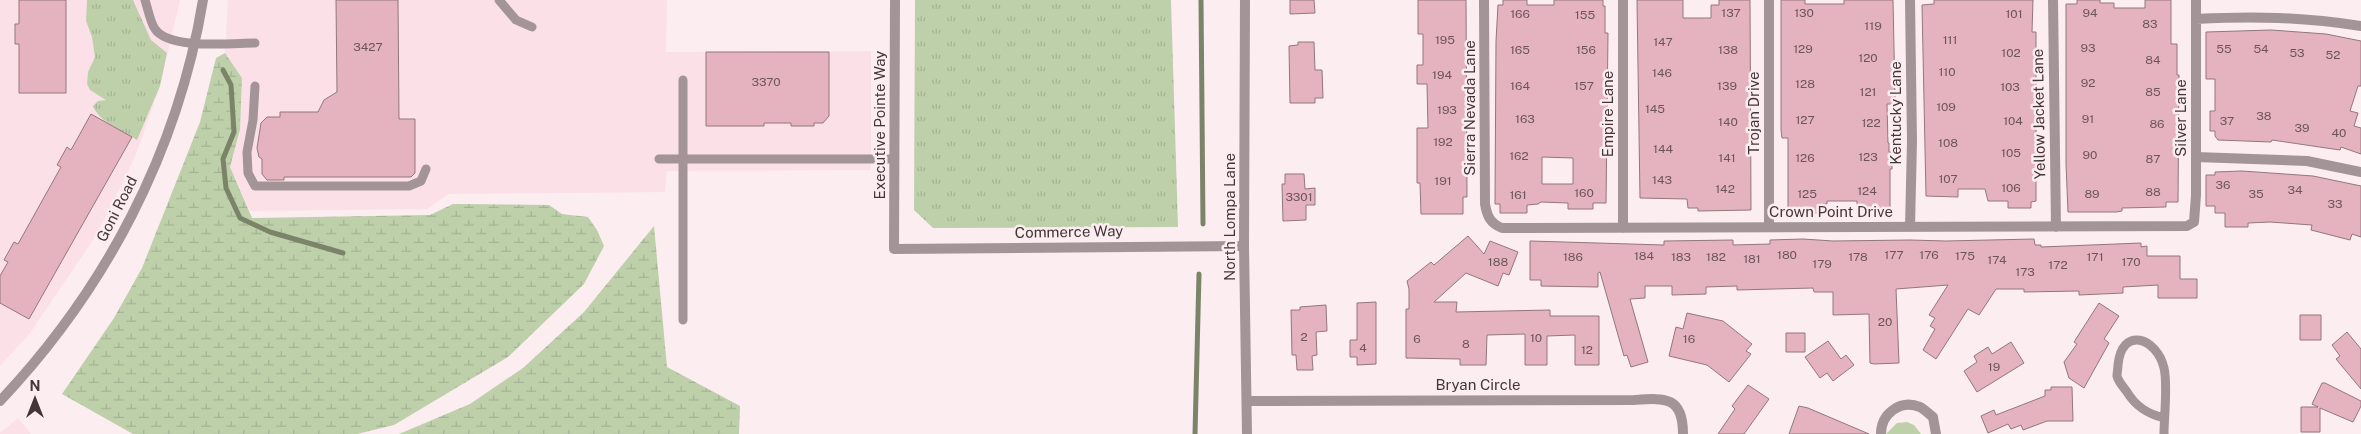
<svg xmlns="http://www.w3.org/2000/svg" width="2361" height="434" viewBox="0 0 2361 434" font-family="'Public Sans',sans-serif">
<defs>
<pattern id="grass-tufts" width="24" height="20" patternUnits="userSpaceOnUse" patternTransform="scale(1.25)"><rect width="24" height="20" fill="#bed0aa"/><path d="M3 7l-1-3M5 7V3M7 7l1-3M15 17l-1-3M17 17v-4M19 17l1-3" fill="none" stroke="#a4b393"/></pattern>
<pattern id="wetland-marsh" width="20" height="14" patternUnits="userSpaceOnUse" patternTransform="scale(1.25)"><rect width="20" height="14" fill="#bed0aa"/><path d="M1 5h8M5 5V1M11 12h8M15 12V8" fill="none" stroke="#a4b393"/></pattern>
</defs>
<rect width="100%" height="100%" fill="#fbedf0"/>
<path fill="#fbe1e7" d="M0,0H180L160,86L135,157L109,211L93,240L30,333L0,366Z
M228,0H667L666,52L871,51V170L667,171L665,192L448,194L427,209L250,211L230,167L240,133L242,78L225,53Z
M18,418L31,434H0V433Z"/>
<path fill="url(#grass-tufts)" d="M87,0H133L151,40L167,53L160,86L137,140C123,131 99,122 93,106L98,101L106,100L90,90L87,84L88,72L95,57L92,37L86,21Z
M915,0H1171L1178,227L933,228L914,210Z"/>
<path fill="url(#wetland-marsh)" d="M225,53L242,78L240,130L230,167L252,218L430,215L453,204L549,205L562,214L588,217L597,230L604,246L584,284L508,357L394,425L357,434H133L62,394L114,318L142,268L200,122L216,58Z
M654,226L667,367L740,406L739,434H399L470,404L523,368L584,312Z"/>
<path fill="#bed0aa" d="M1907,422L1914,425L1921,434H1886L1897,423Z"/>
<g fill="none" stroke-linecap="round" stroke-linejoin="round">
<path stroke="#7b8469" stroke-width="5" d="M1201,0L1203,224
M223,70L231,85L234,132L223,159L226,188L240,218L270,232L343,253
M1195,434L1199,274"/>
</g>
<path fill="#e5b3bf" stroke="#94767d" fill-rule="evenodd" d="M19,0H66V93H19V44H15V24H19Z
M336,0H398L399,119H415V173L411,177H284V180H267L262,174V159L259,157L257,148L261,123L267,117H280V112H318L324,100L337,92Z
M1290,0H1314L1315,13L1290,14Z
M1418,0H1466L1467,197H1463V214H1421L1420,183H1417V128H1428L1427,84H1417V65H1423V34H1418Z
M1503,0H1527V5H1554V0H1603V6H1605V33H1608L1606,203H1593V209H1568V203L1541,202L1538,204L1527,205V213H1500V204H1495L1496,41L1498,5H1503ZM1542,157L1573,158V184H1542Z
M1637,0H1683V18H1711V5H1719V0H1750L1751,210L1698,211V208H1688L1687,199L1640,198Z
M1781,0H1805V4H1844V0H1893L1895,98H1892V104H1887L1888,143H1889V152H1892V169H1890V208H1857V201H1827V204H1818V213H1788V138H1782L1781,130Z
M1934,0H2033L2032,32H2036V201L2031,202V208H2008V201H1988L1985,189H1958V197L1926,196L1922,5L1934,4Z
M2077,0H2100V3H2114V8H2145V0H2171V44H2177V75H2179L2178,202H2166V207L2122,208V211L2116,212H2068L2066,164V4H2077Z
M2271,30L2326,34L2361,41V86H2358L2350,111L2358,113L2354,126L2361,128V154L2341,147L2340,150L2272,140L2271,142L2218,140L2215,136V131H2210V111H2215V79H2206V32Z
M1298,42H1314L1315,70H1322L1323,98H1315V103H1290L1289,46L1298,45Z
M706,52H829V116L823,123H814V126H791V123H764V126H706Z
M91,114L132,137L29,319L0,303V276L8,262L4,260L14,242L18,244L61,167L57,165L67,147L71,150Z
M2242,171L2313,176L2361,186V237L2352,234L2350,240L2311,230L2312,225L2270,222L2248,223V227H2225V213H2215V206H2206V175H2215V172Z
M1285,174H1304L1305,189L1315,188V205H1306V220L1283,221L1282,184H1285Z
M1468,236L1484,254L1490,241L1518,252L1509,275L1503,273L1498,286L1466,273L1434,302H1457L1456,312L1550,310V316H1599V365H1575V335L1547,336V365H1525V334L1487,335L1486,365H1460V359L1406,358V309H1409V289L1407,281L1431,262L1434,265Z
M1803,239L1833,241L1910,240L1946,241L2034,239L2035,245H2041V247L2141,243V247L2147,246V256H2180V279H2197V298H2158V285L2123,287V293L2079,295V291L2024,292V289H1996L1979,315L1968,309L1936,359L1923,350L1935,329L1930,326L1935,318L1929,315L1948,285L1896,289L1899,363L1874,364L1870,363L1869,314L1833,315V292H1814L1813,288L1737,290V286L1706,287V294L1672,295V286H1645V298L1630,299L1648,362L1631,367L1627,355L1624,356L1600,272L1598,273V287L1541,286V280H1530V241L1664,245V241L1733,240V245L1770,244V240Z
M1376,302V364L1357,365V357H1350V340H1357V303Z
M2099,303L2119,316L2104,339L2109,343L2084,388L2069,378L2064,362L2077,344L2074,342Z
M1326,305L1327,331L1316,332L1317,355L1312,356L1313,370H1297L1296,355H1292L1291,310H1300V307Z
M1687,313L1723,321L1752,344L1746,351L1751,354L1729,382L1707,365L1669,356L1676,327L1683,329Z
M2300,315H2321V340H2300Z
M2347,332L2361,349V389L2336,359L2340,356L2332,345Z
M1786,333H1805V352H1786Z
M1828,341L1841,359L1846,355L1854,365L1833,381L1827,373L1820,378L1805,357Z
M2011,342L2024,363L1977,392L1964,371L1977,362L1974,356L1988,347L1992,354Z
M2322,383H2325L2361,401V406L2353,422L2320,408V432H2301V407H2318L2312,404Z
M1748,385L1769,399L1744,434H1718L1735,409L1732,406Z
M2051,387H2072L2073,421H2047L2023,430L2021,425L2011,429L2008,424L1988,433L1981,416L1994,410L1996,415L2045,396V390H2051Z
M1799,406L1808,408L1869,434H1789Z"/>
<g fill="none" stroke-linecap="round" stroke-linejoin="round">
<path stroke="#a39498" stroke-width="9" d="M145,0C148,9 150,22 155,29C169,50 232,43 255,43
M499,0L516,20L532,27
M683,80V320
M255,86L253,120L247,152L248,173L255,186H409L421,181L426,169
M659,159H894
M2164,434C2164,417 2168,384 2164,368C2157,338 2122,325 2118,365C2118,368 2117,373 2117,376C2118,381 2124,388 2127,392C2136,407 2148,414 2164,418"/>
<path stroke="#a39498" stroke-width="10" d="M895,0L894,249L1244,246
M1484,0L1485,204C1487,216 1490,223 1502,228L2187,226L2194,222L2196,195V0
M1623,0V228
M1769,0V227
M1910,0L1912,141L1910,227
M2053,0L2056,227
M2196,19C2255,16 2302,17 2361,26
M2196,157L2307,161L2361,172
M0,401C105,290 178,152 203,0
M1247,401L1634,400C1665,398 1683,396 1683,434
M1881,434C1881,414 1900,399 1920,407C1924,409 1929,414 1933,417L1936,434"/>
<path stroke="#a39498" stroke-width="10" d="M1245,0L1244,246L1247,434"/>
</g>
<g text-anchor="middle" stroke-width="5" stroke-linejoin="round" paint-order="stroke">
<g font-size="12" fill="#6c555a">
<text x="1731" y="17">137</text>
<text x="1804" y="17">130</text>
<text x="2090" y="17">94</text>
<text x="1520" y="18">166</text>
<text x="2014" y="18">101</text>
<text x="1585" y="19">155</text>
<text x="2150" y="28">83</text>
<text x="1873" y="30">119</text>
<text x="1445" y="44">195</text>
<text x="1950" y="44">111</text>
<text x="1663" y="46">147</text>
<text x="368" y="51">3427</text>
<text x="2088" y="52">93</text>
<text x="1803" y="53">129</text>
<text x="2224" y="53">55</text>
<text x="2261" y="53">54</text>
<text x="1520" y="54">165</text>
<text x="1586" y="54">156</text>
<text x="1728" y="54">138</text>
<text x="2011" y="57">102</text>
<text x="2297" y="57">53</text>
<text x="2333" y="59">52</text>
<text x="1868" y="62">120</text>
<text x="2153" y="64">84</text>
<text x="1947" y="76">110</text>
<text x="1662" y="77">146</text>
<text x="1442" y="79">194</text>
<text x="766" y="86">3370</text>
<text x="2088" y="87">92</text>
<text x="1805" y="88">128</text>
<text x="1520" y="90">164</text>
<text x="1584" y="90">157</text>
<text x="1727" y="90">139</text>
<text x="2010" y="91">103</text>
<text x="1868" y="96">121</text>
<text x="2153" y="96">85</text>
<text x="1946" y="111">109</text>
<text x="1655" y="113">145</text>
<text x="1447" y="114">193</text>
<text x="2264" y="120">38</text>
<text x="1525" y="123">163</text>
<text x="2088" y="123">91</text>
<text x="1805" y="124">127</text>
<text x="2013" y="125">104</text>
<text x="2227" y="125">37</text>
<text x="1728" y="126">140</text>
<text x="1871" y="127">122</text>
<text x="2157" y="128">86</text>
<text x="2302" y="132">39</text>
<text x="2339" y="137">40</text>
<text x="1443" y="146">192</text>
<text x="1948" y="147">108</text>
<text x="1663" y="153">144</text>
<text x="2011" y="157">105</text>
<text x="2090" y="159">90</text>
<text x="1519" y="160">162</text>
<text x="1868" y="161">123</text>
<text x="1727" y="162">141</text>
<text x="1805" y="162">126</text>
<text x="2153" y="163">87</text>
<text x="1948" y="183">107</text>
<text x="1662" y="184">143</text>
<text x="1443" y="185">191</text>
<text x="2223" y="189">36</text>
<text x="2011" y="192">106</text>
<text x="1725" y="193">142</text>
<text x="2295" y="194">34</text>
<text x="1867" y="195">124</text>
<text x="2153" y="196">88</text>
<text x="1584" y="197">160</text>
<text x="1807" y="198">125</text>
<text x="2092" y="198">89</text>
<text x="2256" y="198">35</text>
<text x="1518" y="199">161</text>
<text x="1299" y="201">3301</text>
<text x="2335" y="208">33</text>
<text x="1787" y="259">180</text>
<text x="1894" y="259">177</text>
<text x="1929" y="259">176</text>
<text x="1644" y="260">184</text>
<text x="1965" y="260">175</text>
<text x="1573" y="261">186</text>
<text x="1681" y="261">183</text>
<text x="1716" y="261">182</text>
<text x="1858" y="261">178</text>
<text x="2095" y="261">171</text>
<text x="1752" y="263">181</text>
<text x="1997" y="264">174</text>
<text x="1498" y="266">188</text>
<text x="2131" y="266">170</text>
<text x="1822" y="268">179</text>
<text x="2058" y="269">172</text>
<text x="2025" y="276">173</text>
<text x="1885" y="326">20</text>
<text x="1304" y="341">2</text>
<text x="1536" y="342">10</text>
<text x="1417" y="343">6</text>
<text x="1689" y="343">16</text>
<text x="1466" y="348">8</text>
<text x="1363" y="352">4</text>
<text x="1587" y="354">12</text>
<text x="1994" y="371">19</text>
</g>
<g font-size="15" fill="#433639" stroke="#fbedf0">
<text transform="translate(1470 108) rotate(-90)" y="5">Sierra Nevada Lane</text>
<text transform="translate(1754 113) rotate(-90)" y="5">Trojan Drive</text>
<text transform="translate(1896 113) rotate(-90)" y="5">Kentucky Lane</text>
<text transform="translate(1608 114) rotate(-90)" y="5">Empire Lane</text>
<text transform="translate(2039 114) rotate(-91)" y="5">Yellow Jacket Lane</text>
<text transform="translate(2181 118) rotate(-90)" y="5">Silver Lane</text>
<text transform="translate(880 125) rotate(-90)" y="5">Executive Pointe Way</text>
<text transform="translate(117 209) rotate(-63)" y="5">Goni Road</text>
<text x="1831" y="217">Crown Point Drive</text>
<text transform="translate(1230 217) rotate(-90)" y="5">North Lompa Lane</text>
<text transform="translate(1069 232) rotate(-1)" y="5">Commerce Way</text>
<text x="1478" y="390">Bryan Circle</text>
</g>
</g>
<g transform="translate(35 399)" stroke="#fbedf0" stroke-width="4" paint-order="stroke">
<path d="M0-4L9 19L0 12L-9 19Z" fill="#433639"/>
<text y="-8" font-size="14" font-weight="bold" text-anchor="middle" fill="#433639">N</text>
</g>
</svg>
